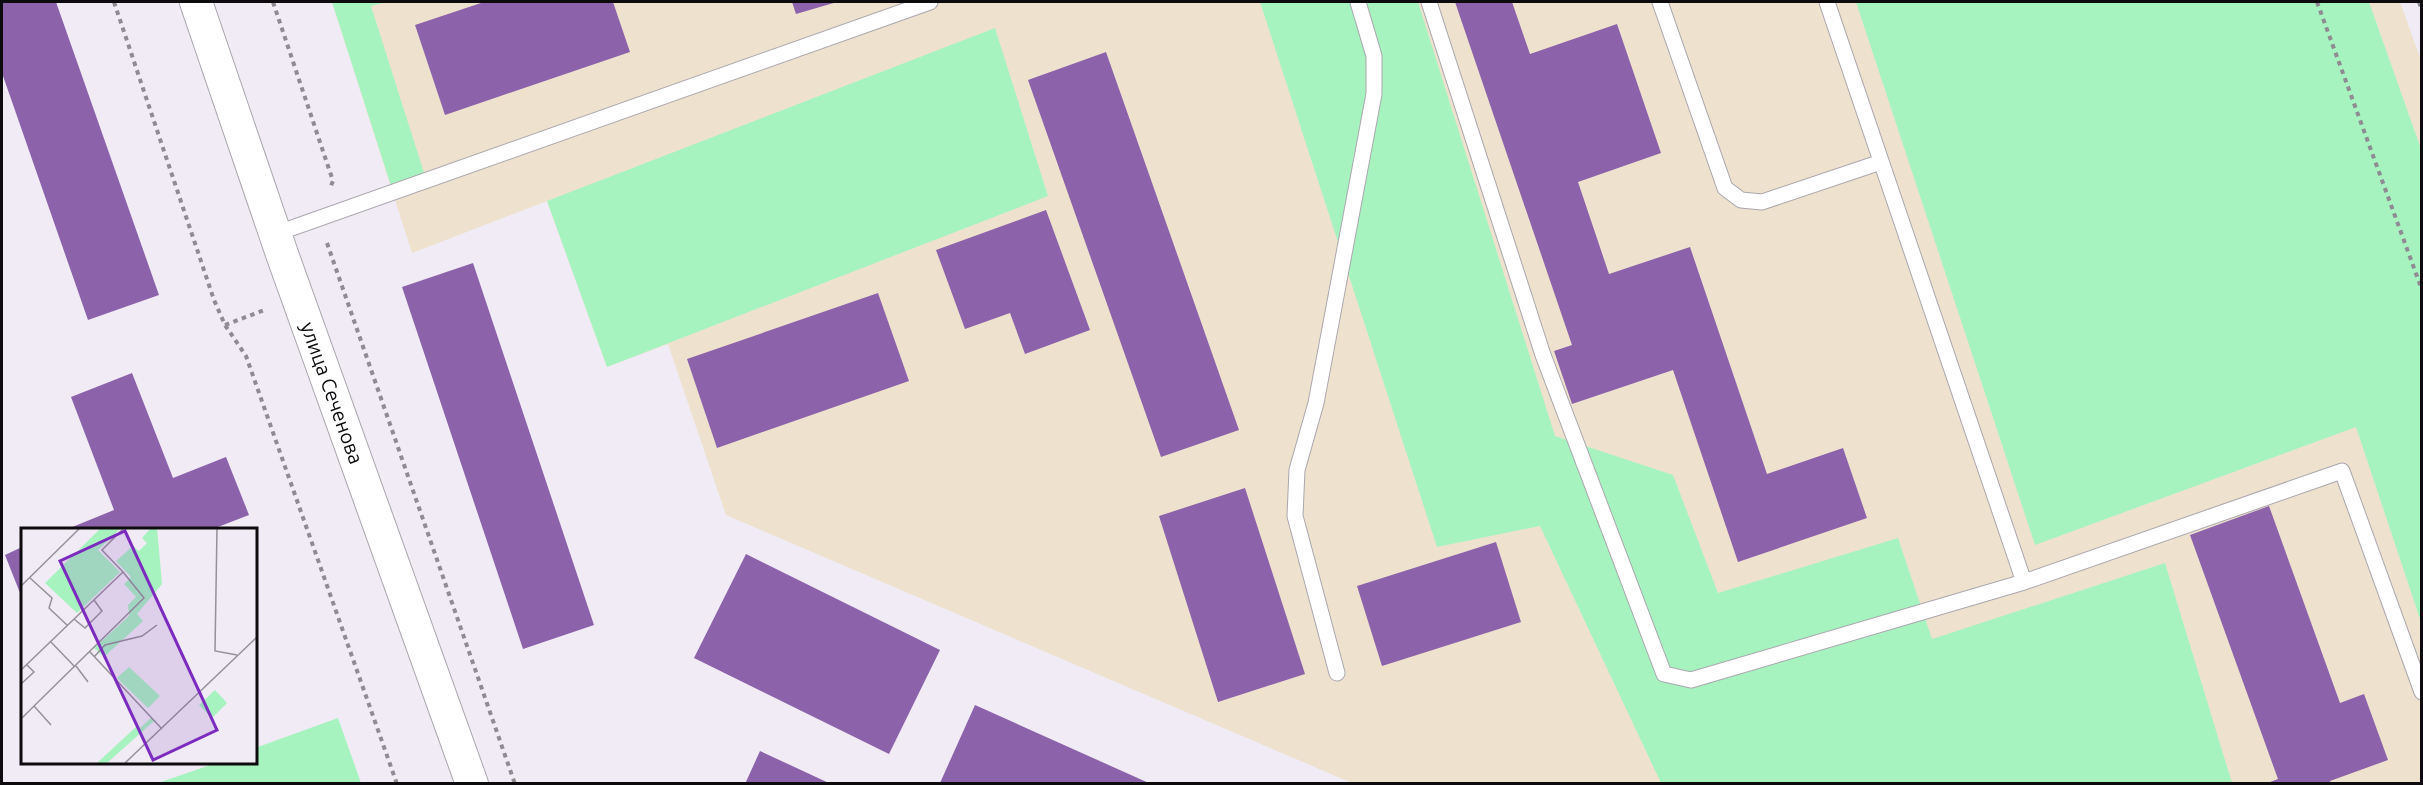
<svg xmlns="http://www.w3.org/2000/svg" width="2423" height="785" viewBox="0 0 2423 785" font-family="Ubuntu,sans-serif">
<rect width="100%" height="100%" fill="#f0ebf4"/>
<path fill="#eee2ce" d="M332,2H2400L2422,63L2421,783H1352L726,515L668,344L607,367L547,201L412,253Z"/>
<path fill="#a7f3c0" d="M332,2H387L371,6L426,179L393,192Z
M1260,2H1418L1555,436L1673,475L1718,593L1898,538L1932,639L2165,563L2232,783H1661L1540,526L1437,547Z
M1856,2H2369L2421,149V622L2356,427L2035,545Z
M995,28L1048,196L607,367L547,201Z
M338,718L361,783H158L216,763L255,762V748Z"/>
<path fill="#8c62ab" d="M2,2H56L159,295L88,320L2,73Z
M484,2H613L630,52L445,115L415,25Z
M792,2H837L796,14Z
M1455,2H1512L1530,54L1617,24L1661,153L1578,182L1609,274L1690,247L1767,474L1843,448L1867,518L1738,562L1673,370L1572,404L1554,351L1572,345Z
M1106,52L1239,430L1161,457L1028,80Z
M1046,210L1090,330L1025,354L1010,313L965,329L936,250Z
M473,263L594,625L523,649L402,287Z
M878,293L909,381L717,448L687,359Z
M132,373L173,478L226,457L249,515L210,530H65L114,510L71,397Z
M1245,488L1305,674L1218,702L1159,516Z
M2269,506L2340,703L2364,694L2388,760L2330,781L2331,784H2265L2278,779L2190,535Z
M1496,542L1521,622L1382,666L1357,586Z
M22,547V598L5,555Z
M746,554L940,650L889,754L694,658Z
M975,705L1151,784L940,783Z
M760,751L831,784H745Z"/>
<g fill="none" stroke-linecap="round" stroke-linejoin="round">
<defs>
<path id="lane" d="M1429,2L1543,355L1664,674L1691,680L2024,582
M1660,2L1725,188L1741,200L1762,202L1881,162
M1827,2L2024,582L2342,471L2422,692
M275,234L930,2
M1337,673L1295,516L1297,470L1316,403L1374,94V56L1358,2"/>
<g id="street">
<path id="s1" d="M196,2L282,254L472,784"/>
</g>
</defs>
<use href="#lane" stroke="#aaa6ae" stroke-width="17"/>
<use href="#street" stroke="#aaa6ae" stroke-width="34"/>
<path stroke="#8f8b92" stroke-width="4" stroke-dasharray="4.5 4.5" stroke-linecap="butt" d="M114,2L214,300L225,325L246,356L397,784
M273,2L333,181L330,188
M2317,2L2422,290
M2419,2L2422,10
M327,243L515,784
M225,325L267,309"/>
<use href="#lane" stroke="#fff" stroke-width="15"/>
<use href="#street" stroke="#fff" stroke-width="32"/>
</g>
<g text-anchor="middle" stroke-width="4.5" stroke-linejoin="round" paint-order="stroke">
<g font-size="20" fill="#0d0b0e" stroke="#f0ebf4">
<text dy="7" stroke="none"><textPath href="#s1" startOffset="414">улица Сеченова</textPath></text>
</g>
</g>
<g transform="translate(21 528)">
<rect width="236" height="236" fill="#f0ebf4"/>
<path d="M80,0H100L77,22L99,44L56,85L24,55ZM130,0H136L141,56L116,86L122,93L83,129L73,120L108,88L107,77L115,69L103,56L110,49L95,33L112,18L118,23L126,15L121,10ZM108,139L139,168L127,180L96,150ZM194,162L206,175L191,190L178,177ZM130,190L133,193L86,235H76L116,198L118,201Z" fill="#a7f3c0"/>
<path fill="none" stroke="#959198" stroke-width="1.5" d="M196,0L194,123L216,127M9,50L31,70L28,80L46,97M0,58L59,0M53,91L64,100L81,83L73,72M29,113L54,139M69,124L141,201M73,129L84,117L121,108L136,97M55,138L67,154M0,142L102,44L81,22L103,0M0,156L13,144L5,136M13,178L123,70L102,44M0,191L13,178L30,197M104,235L236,109"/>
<path fill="#7b2cbf" fill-opacity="0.15" stroke="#7b2cbf" stroke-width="3" d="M104,3L196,202L132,232L39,33Z"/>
<rect width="236" height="236" fill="none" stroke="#0d0b0e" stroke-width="3"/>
</g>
<rect width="2423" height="785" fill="none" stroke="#0d0b0e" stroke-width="6"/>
</svg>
